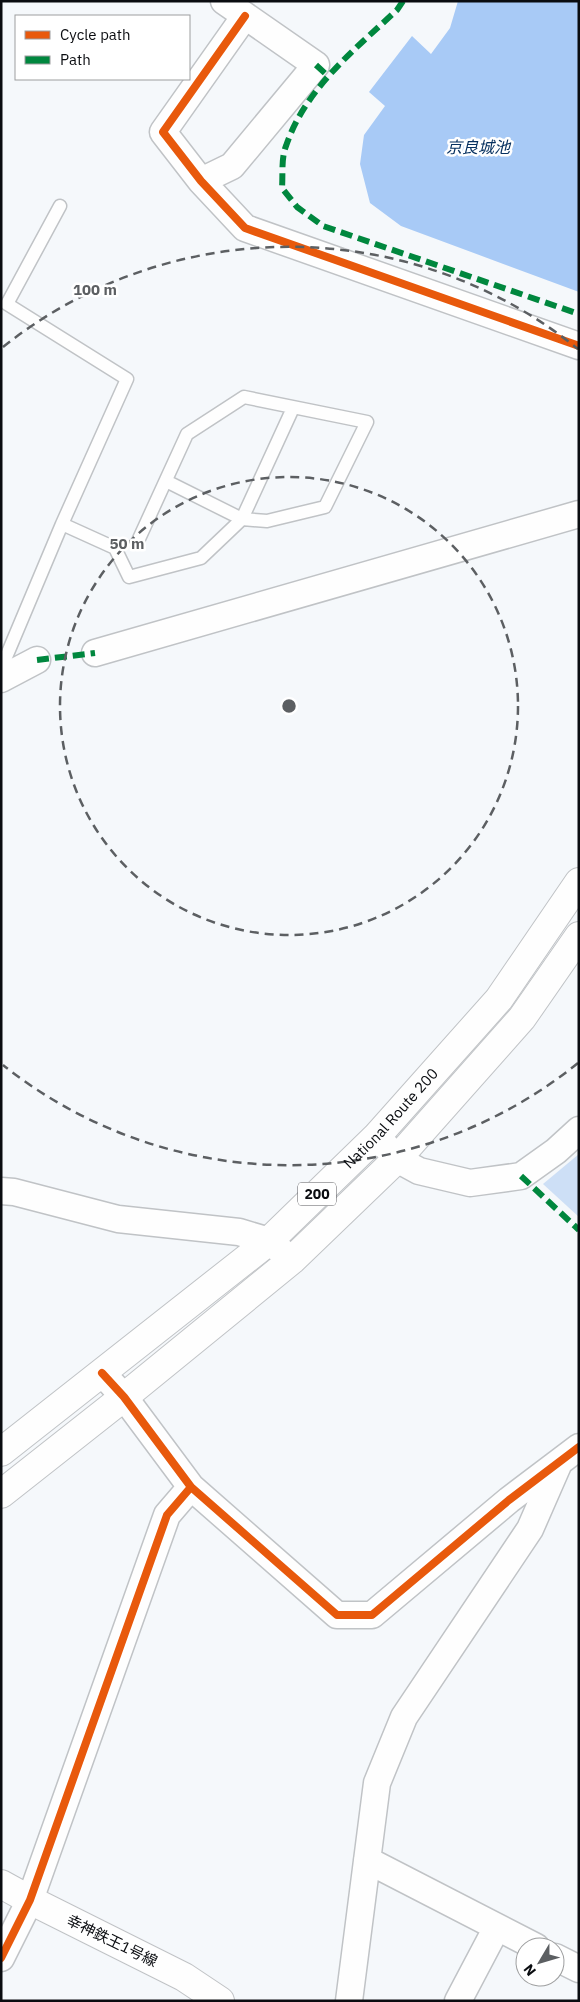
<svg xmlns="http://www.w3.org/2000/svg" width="580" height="2002" viewBox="0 0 580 2002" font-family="'IBM Plex Sans','Noto Sans JP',sans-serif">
<rect width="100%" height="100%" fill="#f5f8fb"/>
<path fill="#cddff6" d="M579,1154V1217L543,1184Z"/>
<path fill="#a8caf6" d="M458,1H579V292L401,226L370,203L360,164L364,135L385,106L369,92L412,36L431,54L450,28Z"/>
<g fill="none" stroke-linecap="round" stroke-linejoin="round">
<defs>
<path id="service" d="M166,481L242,519L293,408
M62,524L115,548L129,577L201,558L242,519L267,521L325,507L367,422L244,397L187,434L138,541
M1,669L62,524L127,379L7,304L60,206"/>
<path id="minor" d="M245,16L163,132L201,181L245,228L579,346
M201,181L232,166L316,65L224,1
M95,653L579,514
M1,679L37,660
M377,1136L397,1159L419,1171L470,1183L521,1176L556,1151L579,1130
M1,1191L14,1192L118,1219L239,1232L269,1241L292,1260
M102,1373L124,1397L191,1487L337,1615H372L509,1500L579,1447
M367,1860L536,1947
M555,1957L579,1969
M1,1958L30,1900L167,1515L191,1487
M349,2001L377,1783L404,1717L530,1529L558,1465
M458,2001L497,1927"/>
<path id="tertiary" d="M1,1884L30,1900L184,1977L220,2001"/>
<g id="trunk">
<path id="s1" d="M1,1452L269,1241L377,1136L499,999L579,882"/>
<path d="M1,1494L124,1397L292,1260L397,1159L522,1018L579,936"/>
</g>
</defs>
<use href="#service" stroke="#c0c3c6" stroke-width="15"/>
<use href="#minor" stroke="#c0c3c6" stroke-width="29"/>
<use href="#tertiary" stroke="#c0c3c6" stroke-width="30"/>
<use href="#trunk" stroke="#c0c3c6" stroke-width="30"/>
<use href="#service" stroke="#fefefe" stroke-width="12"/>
<use href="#minor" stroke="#fefefe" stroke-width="26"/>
<use href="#tertiary" stroke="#fefefe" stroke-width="28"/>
<use href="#trunk" stroke="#fefefe" stroke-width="28"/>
<path stroke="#00873e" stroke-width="6" stroke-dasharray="12 6" stroke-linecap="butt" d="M403,1L397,10C354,50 305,89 286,146C281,158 283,175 282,188L297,207L323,226L579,314
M316,65L328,76
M37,660L95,653
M521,1176L579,1230"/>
<defs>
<path id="cycleway" d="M245,16L163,132L201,181L245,228L579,346
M102,1373L124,1397L191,1487L337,1615H372L509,1500L579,1447
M1,1958L30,1900L167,1515L191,1487"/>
</defs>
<use href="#cycleway" stroke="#fff" stroke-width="11"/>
<use href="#cycleway" stroke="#e8590c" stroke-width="8"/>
</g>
<g fill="none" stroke="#5c5f62" stroke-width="2.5" stroke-dasharray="9 6">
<circle cx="289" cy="706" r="229"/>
<path d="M578 1063A459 459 0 0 1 3 1065M3 347A459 459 0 0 1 578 349"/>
</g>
<g text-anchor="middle" stroke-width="5" stroke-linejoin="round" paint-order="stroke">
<rect fill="#fff" stroke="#545558" stroke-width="1" x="298" y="1182.5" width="38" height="23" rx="4"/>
<g font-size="14" font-weight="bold" fill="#0a0c10">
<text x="317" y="1199">200</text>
</g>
<g font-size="15" fill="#0a0c10" stroke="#fff">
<text dy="5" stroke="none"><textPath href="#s1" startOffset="514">National Route 200</textPath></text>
<text transform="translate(112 1941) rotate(26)" y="5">幸神鉄王1号線</text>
</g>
<g font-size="16" font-style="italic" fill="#073160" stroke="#fff">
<text x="478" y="153">京良城池</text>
</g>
</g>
<circle cx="289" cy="706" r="8" fill="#5c5f62" stroke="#fff" stroke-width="2.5"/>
<g font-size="15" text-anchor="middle" font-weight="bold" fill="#5c5f62" stroke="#fff" stroke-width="5" stroke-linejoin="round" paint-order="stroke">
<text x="95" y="295">100 m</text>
<text x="127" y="549">50 m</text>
</g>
<rect width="580" height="2002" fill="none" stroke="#0a0c10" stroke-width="5"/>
<rect x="15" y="15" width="175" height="65" fill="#ffffff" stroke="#9d9e9f"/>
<rect x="25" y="31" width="25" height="8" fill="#e8590c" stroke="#9d9e9f"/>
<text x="60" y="40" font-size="15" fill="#0a0c10">Cycle path</text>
<rect x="25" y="56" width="25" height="8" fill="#00873e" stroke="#9d9e9f"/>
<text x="60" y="65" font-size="15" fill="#0a0c10">Path</text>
<g transform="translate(540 1962) rotate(232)"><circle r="24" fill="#ffffff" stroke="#9d9e9f"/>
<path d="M0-4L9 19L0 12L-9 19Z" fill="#5c5f62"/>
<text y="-8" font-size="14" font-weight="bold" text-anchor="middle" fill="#0a0c10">N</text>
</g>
</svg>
